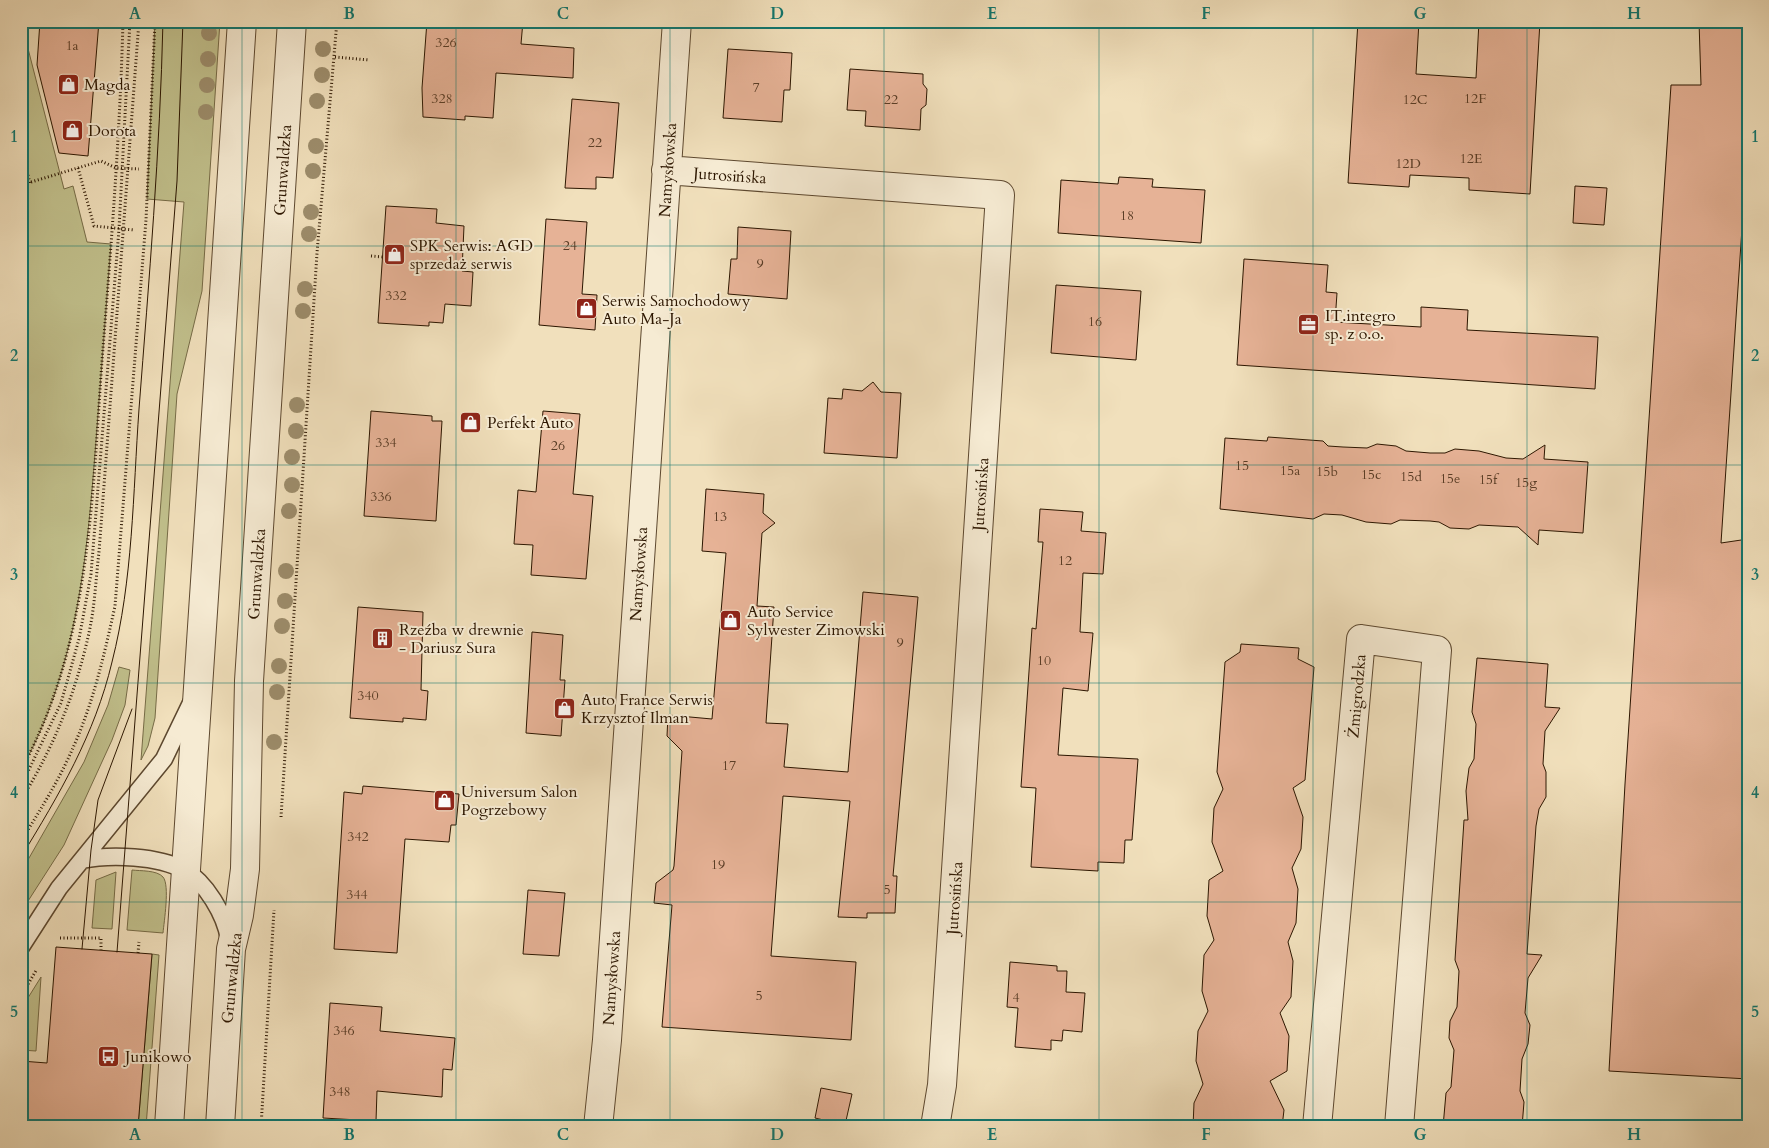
<svg xmlns="http://www.w3.org/2000/svg" width="1769" height="1148" viewBox="0 0 1769 1148" font-family="Cardo,serif">
<rect width="100%" height="100%" fill="#f1e0bc"/>
<filter id="stains"><feTurbulence type="fractalNoise" baseFrequency=".004" numOctaves="4"/><feColorMatrix values="0 0 0 0 .2 0 0 0 0 .09 0 0 0 0 .02 0 0 0 .5 -.17"/></filter>
<radialGradient id="worn" r=".72"><stop offset=".6" stop-color="#630" stop-opacity="0"/><stop offset="1" stop-color="#630" stop-opacity=".3"/></radialGradient>
<path fill="#c1c08c" stroke="#766b46" d="M21,21H29L23,29L64,189L73,186L87,242L111,244C106,310 101,375 96,441C87,556 78,667 21,770Z
M155,21H220L202,291L177,394L155,718L148,746L141,760L184,202L147,199Z
M119,667L130,670L125,705L112,740L64,845L21,912V872L84,762L108,705Z
M132,870C140,871 157,870 163,877C170,885 164,922 163,933L127,930Z
M116,872L112,929L92,928L96,880Z
M152,954L159,955L146,1127H138Z
M41,977L36,1051L21,1050V1009Z"/>
<path fill="#e6b296" stroke="#2c1600" d="M40,21H99L88,156L59,153L37,65Z
M427,21H523L521,44L574,48L573,78L496,73L493,118L465,116V120L423,117L422,88Z
M1358,21H1419L1416,74L1476,78L1479,21H1540L1530,194L1469,190V178L1410,175L1409,187L1348,183Z
M1699,21H1748V213H1743L1721,543L1748,539V1079L1609,1071L1625,784L1671,85H1701Z
M728,49L792,53L790,90H784L782,122L723,118Z
M850,69L923,74V84L927,89L926,105L921,109L920,130L865,126L866,111L847,110Z
M572,99L619,103L613,178L596,177V189L565,188Z
M1119,177L1153,179L1152,187L1205,190L1201,243L1058,233L1061,180L1118,184Z
M1575,186L1607,188L1604,225L1573,223Z
M386,206L437,209L436,223L464,226L462,271L473,272L471,306L445,304L443,323L429,322V326L378,323Z
M546,219L587,222L582,294L597,295L595,330L539,325Z
M738,227L791,231L787,299L728,294L731,259H737Z
M1244,259L1328,265L1326,292L1337,293L1335,322L1421,327V307L1468,310L1467,330L1598,337L1595,389L1237,365Z
M1056,285L1141,291L1136,360L1051,353Z
M873,382L881,392L901,393L897,458L824,453L828,398L842,399L843,389L862,391Z
M371,411L432,416V421H442L436,521L364,516Z
M543,411L580,414L573,494L593,496L586,579L531,575L533,545L514,544L518,490L536,492Z
M1268,437L1323,441L1328,446L1343,447L1367,448L1377,444L1396,446L1406,451L1430,453H1445L1455,449L1479,451L1506,458L1523,459L1545,445L1544,459L1588,462L1583,533L1539,530L1538,545L1518,527L1479,525L1469,529L1450,528L1439,522L1430,521L1400,520L1391,524L1366,522L1342,515L1324,514L1313,519L1220,509L1225,438L1267,441Z
M706,489L764,494L763,513L775,523L762,533L757,606L774,607L766,723L788,724L784,767L848,772L863,592L918,597L893,876H897L895,913H867V918L838,917L850,801L783,796L771,956L856,962L851,1040L662,1027L672,905L654,903L656,883L673,870L674,866L682,751L667,736L668,715L712,719L726,553L702,551Z
M1040,509L1083,512L1081,531L1106,533L1103,574L1083,573L1080,632L1093,633L1088,691L1063,688L1058,755L1138,759L1132,840H1125L1124,863L1098,862V871L1031,867L1036,788L1021,787L1032,628L1036,629L1043,542H1038Z
M358,607L423,612L421,690L428,691L426,720L403,718V722L350,718Z
M532,632L563,635L560,680H565L561,736L526,733Z
M1241,644L1299,648L1298,659L1314,667L1305,780L1293,788L1303,817L1301,849L1292,868L1298,889L1296,923L1288,942L1293,961L1291,997L1280,1013L1289,1036L1287,1071L1270,1081L1284,1110L1282,1127H1193L1194,1103L1203,1084L1196,1061L1198,1031L1208,1011L1202,991L1204,955L1214,940L1207,916L1209,880L1223,871L1212,842L1214,808L1223,789L1217,772L1225,662L1240,652Z
M1477,658L1548,664L1545,707L1560,708L1545,731L1543,764L1546,772V797L1539,809L1536,826L1527,954L1542,955L1528,978L1525,1013L1530,1025L1528,1044L1522,1059L1520,1091L1524,1102L1522,1127H1443L1446,1093L1451,1087L1454,1050L1449,1038L1450,1021L1457,1007L1459,971L1455,960L1464,820H1468L1466,791L1469,768L1474,759L1476,724L1472,712Z
M363,786L459,794L456,825H451L449,842L405,839L397,953L334,949L344,792L362,794Z
M528,890L565,893L559,956L523,954Z
M56,947L152,954L138,1127H21V1061L47,1063Z
M1010,962L1057,966V971H1067L1066,992L1085,993L1082,1032L1063,1030L1062,1041L1051,1040V1050L1015,1047L1018,1008L1007,1007Z
M330,1003L382,1007L380,1031L455,1038L452,1070L443,1069L442,1097L377,1091L376,1121L323,1118Z
M821,1088L852,1094L845,1125L815,1118Z"/>
<g fill="none" stroke-linecap="round" stroke-linejoin="round">
<defs>
<path id="service" d="M82,860C111,854 158,856 184,870C206,882 225,915 229,939
M21,947L59,888L164,759L191,703"/>
<path id="minor" d="M666,170L1000,195L942,1085L935,1127
M598,1127L607,1040L677,21
M1317,1127L1361,639L1437,650L1399,1127"/>
<path id="tertiary" d="M169,1127L242,21
M220,1127L231,949L239,915L245,869L249,681L292,21"/>
</defs>
<use href="#service" stroke="#5d482f" stroke-width="19"/>
<use href="#minor" stroke="#5d482f" stroke-width="30"/>
<use href="#tertiary" stroke="#5d482f" stroke-width="30"/>
<path stroke="#2c1600" stroke-width="3" stroke-dasharray="1 2.5" stroke-linecap="butt" d="M335,57L369,60
M21,148L30,183
M78,168L94,226L134,230
M21,185L101,161L116,168L139,169
M371,256L383,257
M21,770C90,644 92,501 102,361C111,248 120,135 123,21
M21,786L61,703L79,639L91,574L119,229L130,21
M21,800C54,747 77,690 90,628C95,603 96,577 99,552L139,21
M281,817L317,253L337,21
M21,841C39,812 58,782 72,750C93,704 104,656 115,606L146,220L155,21
M60,938H101V950
M138,953L139,942
M21,996L37,969
M261,1127L274,910"/>
<use href="#service" stroke="#f6ebd3" stroke-width="16"/>
<use href="#minor" stroke="#f6ebd3" stroke-width="28"/>
<use href="#tertiary" stroke="#f6ebd3" stroke-width="28"/>
<path stroke="#2c1600" stroke-width="1" d="M21,857C59,795 95,734 112,662C133,580 133,493 139,409C149,280 160,151 163,21
M82,949L91,850L98,800L132,709
M117,952L177,181L183,21"/>
</g>
<g fill="#9d8d6c">
<circle cx="209" cy="33" r="8"/>
<circle cx="323" cy="49" r="8"/>
<circle cx="208" cy="59" r="8"/>
<circle cx="322" cy="75" r="8"/>
<circle cx="207" cy="85" r="8"/>
<circle cx="317" cy="101" r="8"/>
<circle cx="206" cy="112" r="8"/>
<circle cx="316" cy="146" r="8"/>
<circle cx="313" cy="171" r="8"/>
<circle cx="311" cy="212" r="8"/>
<circle cx="309" cy="234" r="8"/>
<circle cx="305" cy="289" r="8"/>
<circle cx="303" cy="311" r="8"/>
<circle cx="297" cy="405" r="8"/>
<circle cx="296" cy="431" r="8"/>
<circle cx="292" cy="457" r="8"/>
<circle cx="292" cy="485" r="8"/>
<circle cx="289" cy="511" r="8"/>
<circle cx="286" cy="571" r="8"/>
<circle cx="285" cy="601" r="8"/>
<circle cx="282" cy="626" r="8"/>
<circle cx="279" cy="666" r="8"/>
<circle cx="277" cy="692" r="8"/>
<circle cx="274" cy="742" r="8"/>
</g>
<path fill="none" stroke="#0f766e" stroke-width="1" stroke-opacity="0.55" d="M242,21V1127M456,21V1127M670,21V1127M884,21V1127M1099,21V1127M1313,21V1127M1527,21V1127M21,246H1748M21,465H1748M21,683H1748M21,902H1748"/>
<defs>
<symbol id="shop-square" viewBox="-11 -11 22 22"><rect x="-9" y="-9" width="18" height="18" rx="4" fill="#8f2418" stroke="#f6ebd3"/><path d="M-5-2.5h2.3a2.7 3.5 0 0 1 5.4 0H5L5.5 6h-11ZM-1.5-2.5h3a1.5 2.3 0 0 0-3 0Z" fill="#fff"/></symbol>
<symbol id="office-square" viewBox="-11 -11 22 22"><rect x="-9" y="-9" width="18" height="18" rx="4" fill="#8f2418" stroke="#f6ebd3"/><path d="M-6-3h4V-5.5h4V-3h4V5H-6ZM-1-4.5V-3h2v-1.5ZM-6 0V1H6V0Z" fill="#fff"/></symbol>
<symbol id="building-square" viewBox="-11 -11 22 22"><rect x="-9" y="-9" width="18" height="18" rx="4" fill="#8f2418" stroke="#f6ebd3"/><path d="M-4-6H4V6H1V3H-1V6H-4ZM-2.5-4.3h1.7v1.8h-1.7ZM.8-4.3h1.7v1.8H.8ZM-2.5-1h1.7V.8h-1.7ZM.8-1h1.7V.8H.8Z" fill="#fff"/></symbol>
<symbol id="bus-square" viewBox="-11 -11 22 22"><rect x="-9" y="-9" width="18" height="18" rx="4" fill="#8f2418" stroke="#f6ebd3"/><path d="M-5-6H5V4H4V6H2V4H-2V6H-4V4H-5ZM-3.5-4V0h7V-4ZM-3.5 1.2v1.5H-2V1.2ZM2 1.2v1.5H3.5V1.2Z" fill="#fff"/></symbol>
</defs>
<g fill-rule="evenodd">
<use href="#shop-square" x="56" y="72" width="25" height="25"/>
<use href="#shop-square" x="60" y="118" width="25" height="25"/>
<use href="#shop-square" x="382" y="242" width="25" height="25"/>
<use href="#shop-square" x="574" y="296" width="25" height="25"/>
<use href="#office-square" x="1296" y="312" width="25" height="25"/>
<use href="#shop-square" x="458" y="410" width="25" height="25"/>
<use href="#shop-square" x="718" y="608" width="25" height="25"/>
<use href="#building-square" x="370" y="626" width="25" height="25"/>
<use href="#shop-square" x="552" y="696" width="25" height="25"/>
<use href="#shop-square" x="432" y="788" width="25" height="25"/>
<use href="#bus-square" x="96" y="1044" width="25" height="25"/>
</g>
<g text-anchor="middle" stroke-width="4" stroke-linejoin="round" paint-order="stroke">
<g font-size="14" fill="#5a3d26">
<text x="446" y="47">326</text>
<text x="72" y="50">1a</text>
<text x="756" y="92">7</text>
<text x="442" y="103">328</text>
<text x="1475" y="103">12F</text>
<text x="891" y="104">22</text>
<text x="1415" y="104">12C</text>
<text x="595" y="147">22</text>
<text x="1471" y="163">12E</text>
<text x="1408" y="168">12D</text>
<text x="1127" y="220">18</text>
<text x="570" y="250">24</text>
<text x="760" y="268">9</text>
<text x="396" y="300">332</text>
<text x="1095" y="326">16</text>
<text x="386" y="447">334</text>
<text x="558" y="450">26</text>
<text x="1242" y="470">15</text>
<text x="1290" y="475">15a</text>
<text x="1327" y="476">15b</text>
<text x="1371" y="479">15c</text>
<text x="1411" y="481">15d</text>
<text x="1450" y="483">15e</text>
<text x="1488" y="484">15f</text>
<text x="1526" y="487">15g</text>
<text x="381" y="501">336</text>
<text x="720" y="521">13</text>
<text x="1065" y="565">12</text>
<text x="900" y="647">9</text>
<text x="1044" y="665">10</text>
<text x="368" y="700">340</text>
<text x="729" y="770">17</text>
<text x="358" y="841">342</text>
<text x="718" y="869">19</text>
<text x="887" y="894">5</text>
<text x="357" y="899">344</text>
<text x="759" y="1000">5</text>
<text x="1016" y="1002">4</text>
<text x="344" y="1035">346</text>
<text x="340" y="1096">348</text>
</g>
<g font-size="16" fill="#2c1600" stroke="#f6ebd3" text-anchor="start">
<text x="84" y="90">Magda</text>
<text x="88" y="136">Dorota</text>
<text x="410" y="251">SPK Serwis: AGD<tspan x="410" dy="18">sprzedaż serwis</tspan></text>
<text x="602" y="306">Serwis Samochodowy<tspan x="602" dy="18">Auto Ma-Ja</tspan></text>
<text x="1325" y="321">IT.integro<tspan x="1325" dy="18">sp. z o.o.</tspan></text>
<text x="487" y="428">Perfekt Auto</text>
<text x="747" y="617">Auto Service<tspan x="747" dy="18">Sylwester Zimowski</tspan></text>
<text x="399" y="635">Rzeźba w drewnie<tspan x="399" dy="18">- Dariusz Sura</tspan></text>
<text x="581" y="705">Auto France Serwis<tspan x="581" dy="18">Krzysztof Ilman</tspan></text>
<text x="461" y="797">Universum Salon<tspan x="461" dy="18">Pogrzebowy</tspan></text>
<text x="125" y="1062">Junikowo</text>
</g>
<g font-size="16" fill="#2c1600" stroke="#f6ebd3">
<text transform="translate(282 170) rotate(-86)" y="6">Grunwaldzka</text>
<text transform="translate(667 170) rotate(-86)" y="6">Namysłowska</text>
<text transform="translate(730 175) rotate(4)" y="6">Jutrosińska</text>
<text transform="translate(980 494) rotate(-86)" y="6">Jutrosińska</text>
<text transform="translate(256 574) rotate(-86)" y="6">Grunwaldzka</text>
<text transform="translate(638 574) rotate(-86)" y="6">Namysłowska</text>
<text transform="translate(1356 696) rotate(-85)" y="6">Żmigrodzka</text>
<text transform="translate(954 898) rotate(-86)" y="6">Jutrosińska</text>
<text transform="translate(231 978) rotate(-84)" y="6">Grunwaldzka</text>
<text transform="translate(611 978) rotate(-86)" y="6">Namysłowska</text>
</g>
</g>
<rect width="1769" height="1148" fill="none" stroke="#f1e0bc" stroke-width="55"/>
<rect x="28" y="28" width="1714" height="1092" fill="none" stroke="#0f766e" stroke-width="2"/>
<g font-size="16" text-anchor="middle" font-weight="bold" fill="#0f766e">
<text x="135" y="19">A</text>
<text x="349" y="19">B</text>
<text x="563" y="19">C</text>
<text x="777" y="19">D</text>
<text x="992" y="19">E</text>
<text x="1206" y="19">F</text>
<text x="1420" y="19">G</text>
<text x="1634" y="19">H</text>
<text x="14" y="142">1</text>
<text x="1755" y="142">1</text>
<text x="14" y="361">2</text>
<text x="1755" y="361">2</text>
<text x="14" y="580">3</text>
<text x="1755" y="580">3</text>
<text x="14" y="798">4</text>
<text x="1755" y="798">4</text>
<text x="14" y="1017">5</text>
<text x="1755" y="1017">5</text>
<text x="135" y="1140">A</text>
<text x="349" y="1140">B</text>
<text x="563" y="1140">C</text>
<text x="777" y="1140">D</text>
<text x="992" y="1140">E</text>
<text x="1206" y="1140">F</text>
<text x="1420" y="1140">G</text>
<text x="1634" y="1140">H</text>
</g>
<rect width="100%" height="100%" filter="url(#stains)"/>
<rect width="100%" height="100%" fill="url(#worn)"/>
</svg>
